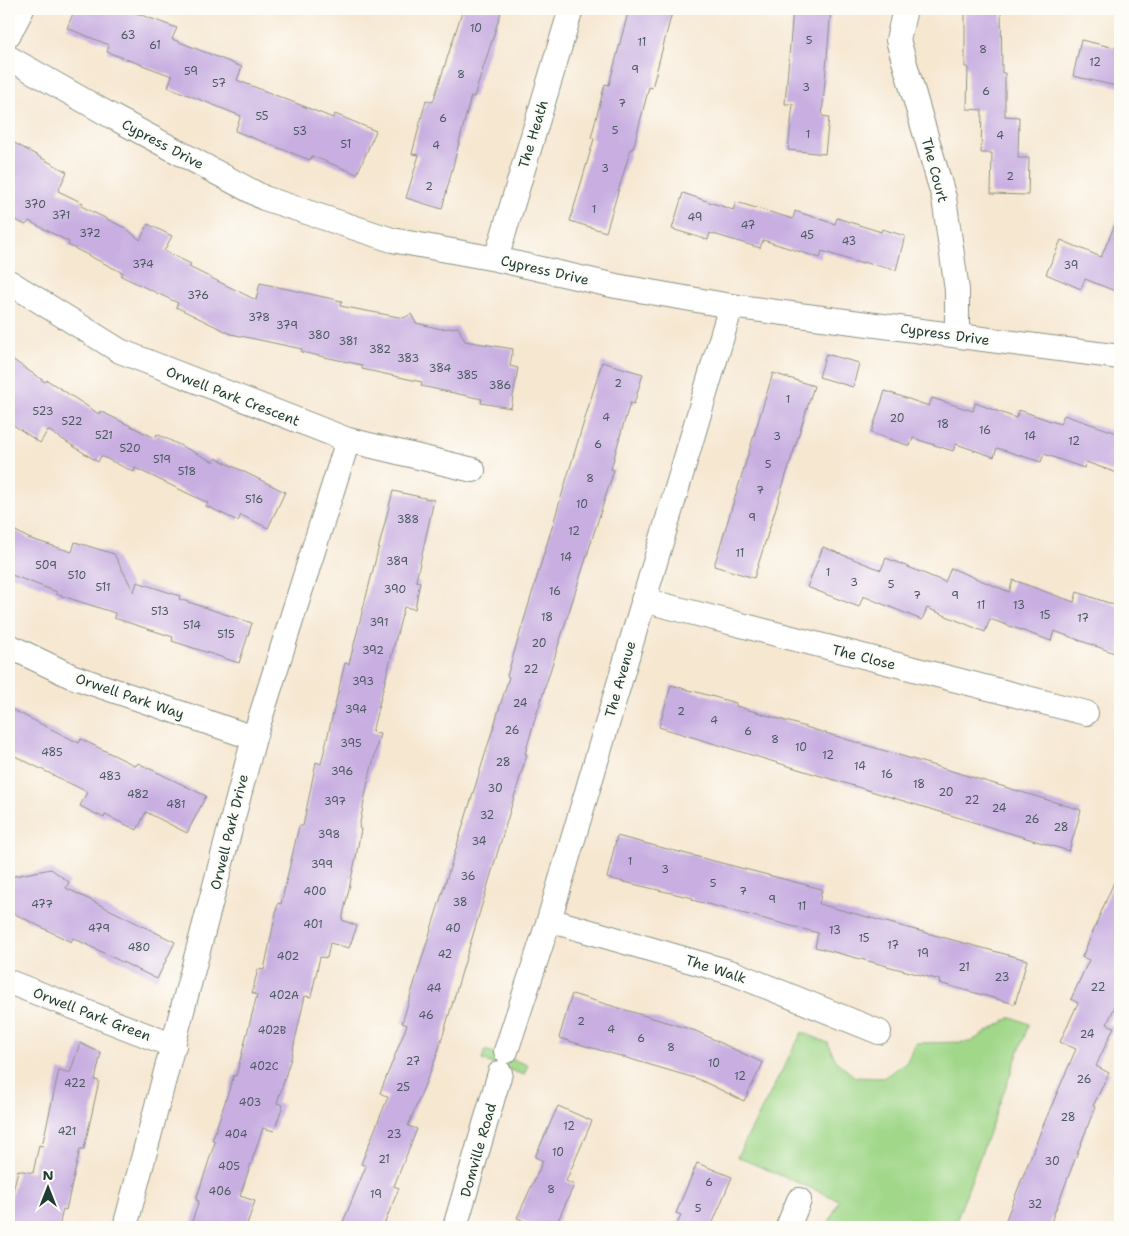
<svg xmlns="http://www.w3.org/2000/svg" width="1129" height="1236" viewBox="0 0 1129 1236" font-family="'Shantell Sans',sans-serif">
<rect width="100%" height="100%" fill="#fdfcf7"/>
<filter id="ink" filterUnits="userSpaceOnUse"><feTurbulence type="fractalNoise" baseFrequency=".02" numOctaves="2"/><feDisplacementMap in="SourceGraphic" scale="10" xChannelSelector="R" yChannelSelector="G"/><feConvolveMatrix kernelMatrix="1 2 1 2 8 2 1 2 1" color-interpolation-filters="sRGB"/></filter>
<filter id="wash" filterUnits="userSpaceOnUse"><feTurbulence type="fractalNoise" baseFrequency=".0096" numOctaves="4" result="noise"/><feDisplacementMap in="SourceGraphic" scale="20" xChannelSelector="R" yChannelSelector="G"/><feGaussianBlur stdDeviation="1.12" result="paint"/><feColorMatrix in="noise" values="0 0 0 0 0 0 0 0 0 0 0 0 0 0 0 0 0 1.4 0 .05"/><feComposite in="paint" operator="in"/></filter>
<g filter="url(#wash)">
<rect width="100%" height="100%" fill="#f6e7d1"/>
<path fill="#a0d789" stroke="#608a5e" d="M1012,1017L1029,1024L954,1227H827L839,1200L737,1157L802,1032L828,1043L836,1061L855,1077L883,1078L906,1063L916,1043L970,1042Z
M485,1050L528,1065L524,1075L482,1060Z"/>
<g id="blocks">
<path fill="#c8aee1" d="M75,9H125L177,28L172,39L242,67L237,80L333,118L335,114L376,131L357,174L312,156L310,160L235,131L241,116L168,87L172,76L107,52L109,45L67,28Z
M463,9H502L474,97L471,96L442,209L406,198L419,155L412,154L426,100L433,102Z
M629,9H673L652,88L649,87L633,149L631,148L606,232L570,221L594,139L591,138L605,84L609,85Z
M793,9H831L822,116L829,117L825,154L788,150L793,104H785Z
M965,9H1001L1002,73H1005V116L1019,117L1018,158H1029L1028,195L991,194L992,153H981L982,110L967,109L968,67H965Z
M1081,40L1120,49V87L1073,76Z
M9,140L67,172L58,191L83,203L81,206L127,229L140,240L148,224L172,236L164,251L191,264L189,267L256,300L260,283L342,301L340,306L404,318L411,314L416,323L441,329L458,327L465,341L513,349L510,366L518,368L511,408L481,403L482,399L421,386L422,382L362,369V365L301,352L302,349L231,334L176,307L178,303L121,276L123,273L68,245L69,242L29,221L26,225L9,217Z
M683,193L733,210L736,202L793,219L795,211L835,224L837,218L881,232L882,229L905,236L896,270L862,262V264L822,251L820,258L763,240L760,248L710,233L708,240L672,229Z
M1120,213V293L1085,279L1081,289L1046,274L1061,240L1101,257Z
M826,354L859,363L853,387L819,377Z
M9,357L45,382L47,380L99,414L100,411L155,438L157,434L214,462L216,458L285,492L268,528L241,515L238,521L206,506L208,503L135,468L134,472L101,456L98,462L48,430L40,443L9,422Z
M602,362L643,374L634,404L630,403L620,436L611,469L614,470L534,722L525,754H527L437,1055L408,1126L417,1129L394,1186L399,1188L383,1227H341L366,1166L361,1164L388,1097L380,1093L407,1025L402,1023L509,677L507,676Z
M773,373L814,386L754,578L714,566Z
M885,391L929,406L932,398L973,411L975,403L1016,418L1019,410L1060,424L1064,415L1120,434V474L1086,462L1084,468L1044,454L1041,462L997,448L994,457L956,444L953,451L913,438L910,446L871,433Z
M393,491L434,500L416,581L420,582L415,609L404,607L372,732L380,734L367,786L359,828L361,829L356,857L342,920L357,926L349,948L330,943L327,958L320,957L311,997L305,996L291,1058L277,1103L283,1105L274,1131L263,1128L240,1196L255,1201L246,1227H190L199,1201L196,1200L215,1142L212,1141L234,1075L236,1076L257,995L252,993L258,969L264,970L278,903L281,904L299,826H303L316,762L321,764L345,663L349,664Z
M9,527L28,538L72,552L75,542L114,554L134,592L137,582L180,596L179,599L252,623L239,663L172,641L173,637L114,618L115,613L56,594L57,592L9,574Z
M823,547L881,570L886,558L945,582L951,568L1009,592L1013,580L1074,602L1077,592L1120,607V655L1054,631L1051,641L990,619L985,632L927,608L922,620L863,596L859,607L807,587Z
M671,685L736,703V706L1081,810L1069,851L659,727Z
M9,708L79,743L81,739L136,766L138,763L206,796L187,833L146,812L137,830L105,815L104,818L80,806L87,792L9,753Z
M617,836L822,889L819,904L1027,960L1015,1004L939,983L940,980L815,947L818,933L692,900L693,898L607,878Z
M1120,868V995L1107,1024L1114,1027L1096,1066L1109,1073L1093,1106L1095,1107L1049,1227H1003L1042,1128L1076,1049L1060,1042L1078,1003L1071,999L1089,960L1082,957Z
M51,869L69,882L66,888L175,942L157,979L73,938L71,942L9,911V877Z
M572,994L696,1031L763,1063L744,1101L698,1079L559,1038Z
M80,1043L101,1053L95,1080L99,1081L84,1149H80L66,1210L63,1209L59,1227H9V1208L18,1170L33,1173L39,1145L42,1146L59,1070L70,1073Z
M558,1106L592,1121L566,1181L574,1185L555,1227H538L517,1218L543,1161L535,1157Z
M697,1163L732,1177L711,1227H676L681,1215L676,1213Z"/>
</g>
</g>
<g filter="url(#ink)">
<use href="#blocks" fill-opacity="0" stroke="#8a9282" stroke-width="1"/>
<g fill="none" stroke-linecap="round" stroke-linejoin="round">
<defs>
<path id="street" d="M905,9L898,40L944,198L957,290V335
M9,34L22,9
M9,58L113,117L264,198L392,240L496,259L616,286L731,306L1120,357
M496,259L571,9
M9,282L120,351L348,440L473,470
M643,600L1086,713
M9,646L71,676L254,738
M549,920L733,973L879,1032
M9,982L174,1046
M506,1051L549,920L731,306
M125,1227L254,738L348,440
M455,1227L500,1073
M788,1227L799,1200"/>
</defs>
<use href="#street" stroke="#8a9282" stroke-width="26"/>
<use href="#street" stroke="#fff" stroke-width="24"/>
</g>
</g>
<g text-anchor="middle" stroke-width="5" stroke-linejoin="round" paint-order="stroke">
<g font-size="11" fill="#49595f">
<text x="476" y="32">10</text>
<text x="128" y="39">63</text>
<text x="809" y="44">5</text>
<text x="642" y="46">11</text>
<text x="155" y="49">61</text>
<text x="983" y="53">8</text>
<text x="1095" y="66">12</text>
<text x="635" y="73">9</text>
<text x="191" y="75">59</text>
<text x="461" y="78">8</text>
<text x="219" y="87">57</text>
<text x="806" y="91">3</text>
<text x="986" y="95">6</text>
<text x="622" y="107">7</text>
<text x="262" y="120">55</text>
<text x="443" y="122">6</text>
<text x="615" y="134">5</text>
<text x="300" y="135">53</text>
<text x="808" y="138">1</text>
<text x="1000" y="139">4</text>
<text x="346" y="148">51</text>
<text x="436" y="149">4</text>
<text x="605" y="172">3</text>
<text x="1010" y="180">2</text>
<text x="429" y="190">2</text>
<text x="35" y="208">370</text>
<text x="594" y="213">1</text>
<text x="61" y="219">371</text>
<text x="695" y="221">49</text>
<text x="748" y="229">47</text>
<text x="90" y="237">372</text>
<text x="807" y="239">45</text>
<text x="849" y="245">43</text>
<text x="143" y="268">374</text>
<text x="1071" y="269">39</text>
<text x="198" y="299">376</text>
<text x="259" y="321">378</text>
<text x="287" y="329">379</text>
<text x="319" y="339">380</text>
<text x="348" y="345">381</text>
<text x="380" y="353">382</text>
<text x="408" y="362">383</text>
<text x="440" y="372">384</text>
<text x="467" y="379">385</text>
<text x="618" y="387">2</text>
<text x="500" y="389">386</text>
<text x="788" y="403">1</text>
<text x="43" y="415">523</text>
<text x="606" y="421">4</text>
<text x="897" y="422">20</text>
<text x="72" y="425">522</text>
<text x="943" y="428">18</text>
<text x="985" y="434">16</text>
<text x="104" y="439">521</text>
<text x="777" y="440">3</text>
<text x="1030" y="440">14</text>
<text x="1074" y="445">12</text>
<text x="598" y="448">6</text>
<text x="130" y="452">520</text>
<text x="162" y="463">519</text>
<text x="768" y="468">5</text>
<text x="187" y="475">518</text>
<text x="590" y="482">8</text>
<text x="760" y="494">7</text>
<text x="254" y="503">516</text>
<text x="582" y="508">10</text>
<text x="752" y="521">9</text>
<text x="408" y="523">388</text>
<text x="574" y="535">12</text>
<text x="740" y="557">11</text>
<text x="566" y="561">14</text>
<text x="397" y="565">389</text>
<text x="46" y="569">509</text>
<text x="828" y="576">1</text>
<text x="77" y="579">510</text>
<text x="854" y="586">3</text>
<text x="891" y="588">5</text>
<text x="103" y="591">511</text>
<text x="395" y="593">390</text>
<text x="555" y="595">16</text>
<text x="917" y="599">7</text>
<text x="955" y="599">9</text>
<text x="981" y="609">11</text>
<text x="1019" y="609">13</text>
<text x="160" y="615">513</text>
<text x="1045" y="619">15</text>
<text x="547" y="621">18</text>
<text x="1083" y="622">17</text>
<text x="379" y="626">391</text>
<text x="192" y="629">514</text>
<text x="226" y="638">515</text>
<text x="539" y="647">20</text>
<text x="373" y="654">392</text>
<text x="531" y="673">22</text>
<text x="363" y="685">393</text>
<text x="520" y="707">24</text>
<text x="356" y="713">394</text>
<text x="681" y="715">2</text>
<text x="714" y="724">4</text>
<text x="512" y="734">26</text>
<text x="748" y="735">6</text>
<text x="775" y="743">8</text>
<text x="351" y="747">395</text>
<text x="801" y="751">10</text>
<text x="52" y="756">485</text>
<text x="828" y="759">12</text>
<text x="503" y="766">28</text>
<text x="860" y="770">14</text>
<text x="342" y="775">396</text>
<text x="887" y="778">16</text>
<text x="110" y="780">483</text>
<text x="919" y="788">18</text>
<text x="495" y="792">30</text>
<text x="946" y="796">20</text>
<text x="138" y="798">482</text>
<text x="972" y="804">22</text>
<text x="335" y="805">397</text>
<text x="176" y="808">481</text>
<text x="999" y="812">24</text>
<text x="487" y="819">32</text>
<text x="1032" y="823">26</text>
<text x="1061" y="831">28</text>
<text x="329" y="838">398</text>
<text x="479" y="845">34</text>
<text x="630" y="865">1</text>
<text x="322" y="868">399</text>
<text x="665" y="873">3</text>
<text x="468" y="880">36</text>
<text x="713" y="887">5</text>
<text x="315" y="895">400</text>
<text x="743" y="895">7</text>
<text x="772" y="903">9</text>
<text x="460" y="906">38</text>
<text x="42" y="908">477</text>
<text x="802" y="910">11</text>
<text x="313" y="928">401</text>
<text x="99" y="932">479</text>
<text x="453" y="932">40</text>
<text x="835" y="934">13</text>
<text x="864" y="942">15</text>
<text x="893" y="949">17</text>
<text x="139" y="951">480</text>
<text x="923" y="957">19</text>
<text x="445" y="958">42</text>
<text x="288" y="960">402</text>
<text x="964" y="971">21</text>
<text x="1002" y="981">23</text>
<text x="1098" y="991">22</text>
<text x="434" y="992">44</text>
<text x="284" y="999">402A</text>
<text x="426" y="1019">46</text>
<text x="581" y="1025">2</text>
<text x="611" y="1033">4</text>
<text x="272" y="1034">402B</text>
<text x="1087" y="1038">24</text>
<text x="641" y="1042">6</text>
<text x="671" y="1051">8</text>
<text x="413" y="1065">27</text>
<text x="714" y="1067">10</text>
<text x="264" y="1070">402C</text>
<text x="740" y="1080">12</text>
<text x="1084" y="1083">26</text>
<text x="75" y="1087">422</text>
<text x="403" y="1091">25</text>
<text x="250" y="1106">403</text>
<text x="1068" y="1121">28</text>
<text x="569" y="1130">12</text>
<text x="67" y="1135">421</text>
<text x="236" y="1138">404</text>
<text x="394" y="1138">23</text>
<text x="558" y="1156">10</text>
<text x="384" y="1163">21</text>
<text x="1052" y="1165">30</text>
<text x="229" y="1170">405</text>
<text x="709" y="1186">6</text>
<text x="551" y="1193">8</text>
<text x="220" y="1195">406</text>
<text x="376" y="1198">19</text>
<text x="1035" y="1208">32</text>
<text x="698" y="1212">5</text>
</g>
<g font-size="14" fill="#1f3d34" stroke="#fdfcf7">
<text transform="translate(533 134) rotate(-73)" y="5">The Heath</text>
<text transform="translate(163 144) rotate(28)" y="5">Cypress Drive</text>
<text transform="translate(935 170) rotate(75)" y="5">The Court</text>
<text transform="translate(545 270) rotate(13)" y="5">Cypress Drive</text>
<text transform="translate(945 334) rotate(8)" y="5">Cypress Drive</text>
<text transform="translate(233 396) rotate(21)" y="5">Orwell Park Crescent</text>
<text transform="translate(864 657) rotate(14)" y="5">The Close</text>
<text transform="translate(620 679) rotate(-74)" y="5">The Avenue</text>
<text transform="translate(130 696) rotate(19)" y="5">Orwell Park Way</text>
<text transform="translate(229 832) rotate(-76)" y="5">Orwell Park Drive</text>
<text transform="translate(716 969) rotate(18)" y="5">The Walk</text>
<text transform="translate(92 1014) rotate(21)" y="5">Orwell Park Green</text>
<text transform="translate(478 1150) rotate(-74)" y="5">Domville Road</text>
</g>
</g>
<rect width="1129" height="1236" fill="none" stroke="#fdfcf7" stroke-width="30"/>
<g transform="translate(48 1188)" stroke="#fdfcf7" stroke-width="4" paint-order="stroke">
<path d="M0-4L9 19L0 12L-9 19Z" fill="#1f3d34"/>
<text y="-8" font-size="14" font-weight="bold" text-anchor="middle" fill="#1f3d34">N</text>
</g>
</svg>
